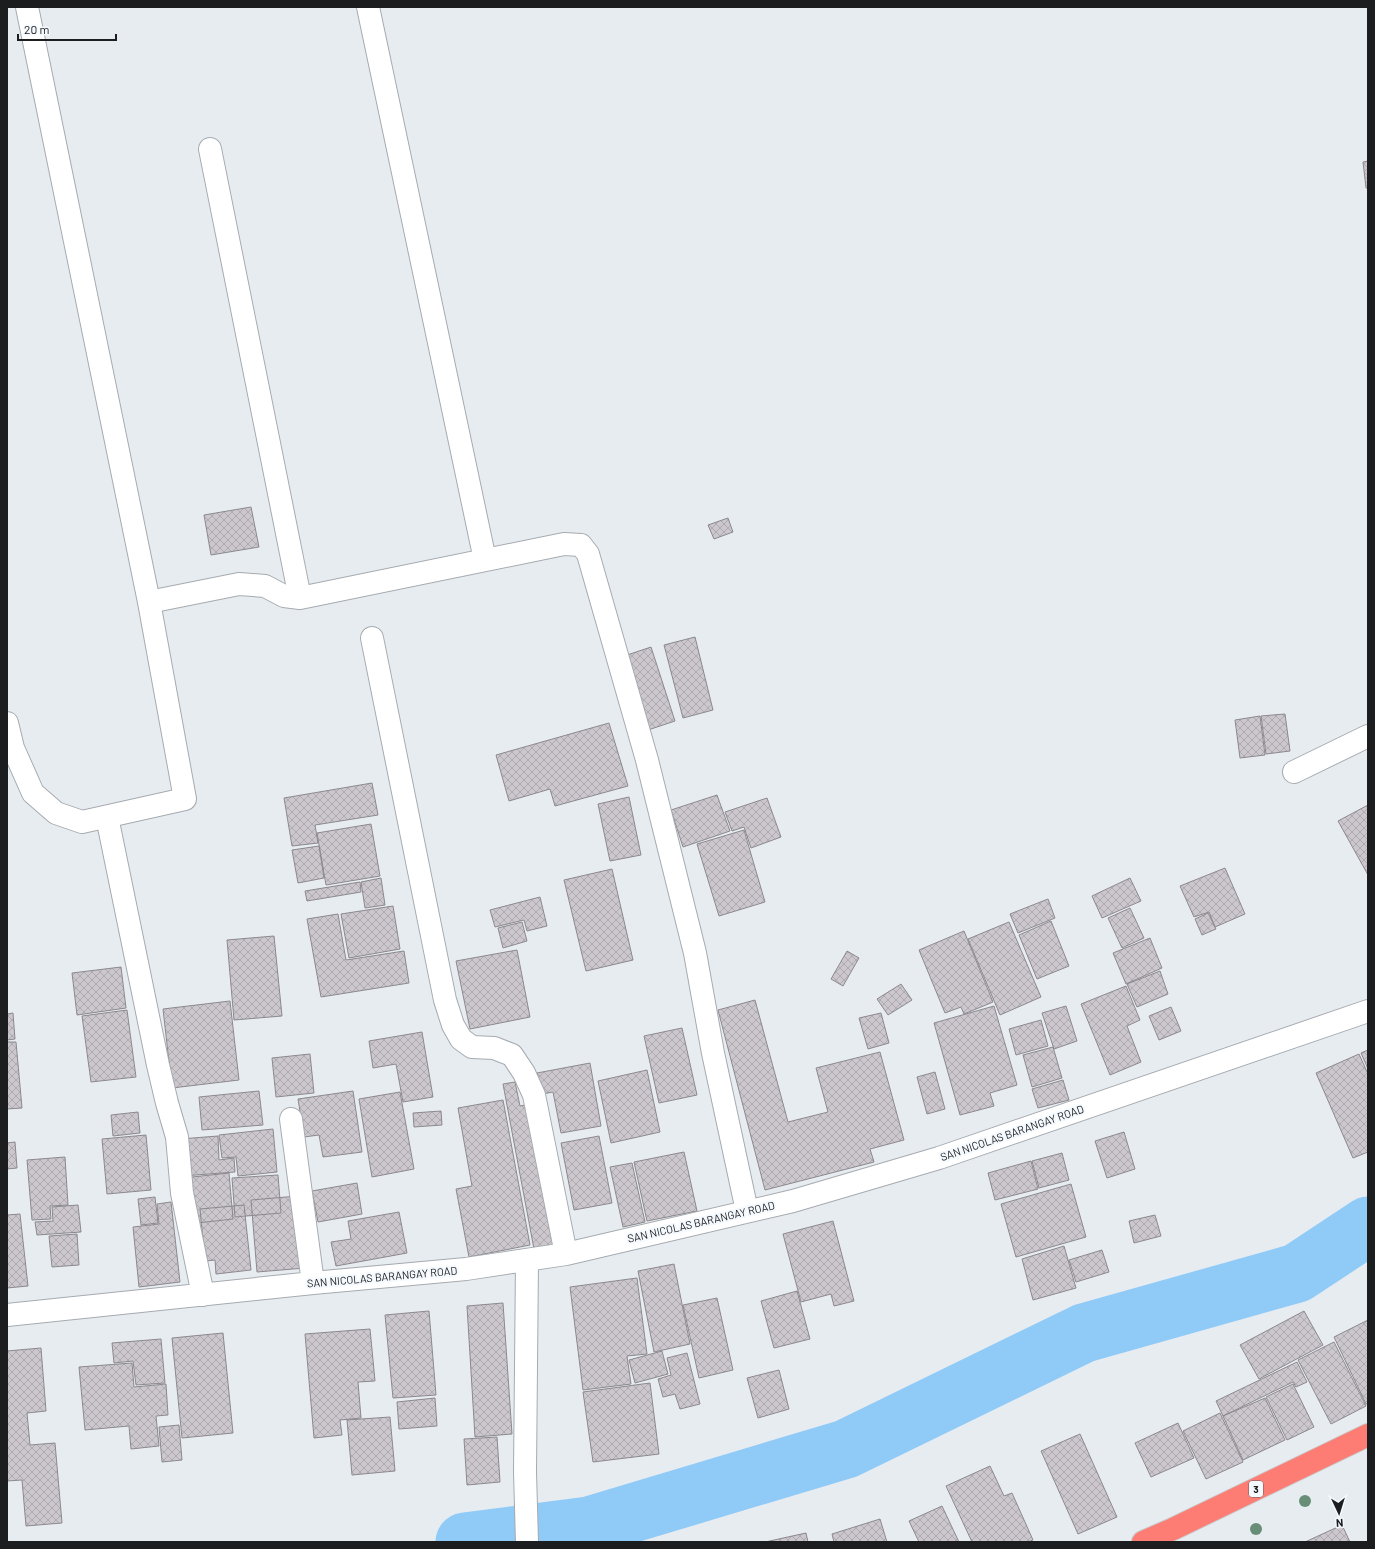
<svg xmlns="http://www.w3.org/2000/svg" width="1375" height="1549" viewBox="0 0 1375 1549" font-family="Barlow,sans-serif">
<defs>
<pattern id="building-cross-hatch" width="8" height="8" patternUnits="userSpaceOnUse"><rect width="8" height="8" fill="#cbc7cd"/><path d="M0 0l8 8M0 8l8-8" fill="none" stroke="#aeaab0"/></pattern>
</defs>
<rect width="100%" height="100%" fill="#e7ecf1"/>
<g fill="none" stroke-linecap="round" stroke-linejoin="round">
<path stroke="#90caf7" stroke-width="59" d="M465,1542L589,1526L846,1449L1084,1333L1297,1273L1368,1226"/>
</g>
<path fill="url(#building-cross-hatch)" stroke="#8c898e" d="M1368,161V188H1366L1363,162Z
M251,507L259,547L211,555L204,515Z
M728,518L733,532L714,539L708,525Z
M695,637L713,710L683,718L664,645Z
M651,647L675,721L645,731L621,657Z
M1285,714L1290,751L1266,754L1261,716Z
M1260,716L1265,755L1240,758L1235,720Z
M609,723L628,786L555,806L550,789L509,801L496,755Z
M372,783L378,815L315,825L318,843L292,846L284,798Z
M717,795L730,831L683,847L671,810Z
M629,797L641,855L610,861L598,804Z
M767,798L781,837L751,848L744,827L732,831L725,812Z
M1368,805V875L1338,821Z
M371,824L380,876L326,885L317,833Z
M744,830L765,902L719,916L697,844Z
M319,846L324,878L298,883L292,850Z
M1225,868L1245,914L1215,927L1209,912L1194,917L1180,886Z
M612,869L633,960L586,971L564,880Z
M381,878L385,905L365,908L361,882Z
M1130,878L1141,901L1102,918L1092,896Z
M360,882L361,892L307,901L305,891Z
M540,897L547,926L527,931L524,920L495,927L490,910Z
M1048,899L1055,918L1018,933L1010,914Z
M393,906L400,949L349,958L341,914Z
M1130,908L1144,938L1122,948L1108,918Z
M1208,913L1216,929L1202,935L1195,919Z
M338,914L346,960L404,951L409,983L321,997L307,919Z
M1051,921L1069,966L1037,979L1019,935Z
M522,922L527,941L503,948L498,928Z
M1009,922L1041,997L1000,1015L968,939Z
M964,931L993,1002L964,1014L961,1007L945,1013L919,950Z
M274,936L282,1016L234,1020L227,940Z
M1150,938L1162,968L1126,984L1113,953Z
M517,950L530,1017L470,1029L456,961Z
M847,951L859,958L843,986L831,979Z
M121,967L126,1008L77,1015L72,973Z
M1160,971L1168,994L1137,1007L1127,984Z
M901,984L912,1000L888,1015L877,999Z
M1126,986L1140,1020L1127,1026L1141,1062L1110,1075L1081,1004Z
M755,1000L788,1122L828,1112L816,1068L880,1052L904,1140L870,1149L874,1162L765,1190L718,1010Z
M230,1001L239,1080L172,1088L163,1009Z
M994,1006L1017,1085L990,1093L994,1106L960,1115L934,1023Z
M1066,1006L1077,1041L1054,1049L1042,1013Z
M1171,1007L1181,1031L1159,1040L1149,1016Z
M127,1010L136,1077L91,1082L82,1016Z
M13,1013L15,1039L7,1040V1014Z
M881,1013L889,1043L868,1049L859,1018Z
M1041,1020L1048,1046L1016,1055L1009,1029Z
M682,1028L697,1095L659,1103L644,1036Z
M422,1032L433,1097L403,1102L396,1064L373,1068L369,1041Z
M7,1042H16L22,1108L7,1109Z
M1053,1047L1062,1078L1032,1087L1023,1055Z
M1368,1050V1069L1361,1053Z
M310,1054L314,1093L276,1097L272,1058Z
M1359,1054L1368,1074V1152L1353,1158L1316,1073Z
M590,1063L601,1126L561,1133L553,1092L542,1094L537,1073Z
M647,1070L660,1132L611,1143L598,1081Z
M935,1072L945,1109L927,1114L917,1077Z
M1063,1080L1069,1100L1038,1108L1032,1089Z
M515,1082L520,1106L531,1104L557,1245L534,1249L503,1084Z
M259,1091L263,1125L202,1130L199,1097Z
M353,1091L362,1152L323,1157L319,1135L304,1137L298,1099Z
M400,1092L414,1169L372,1177L359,1099Z
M503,1100L530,1245L469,1257L456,1189L472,1186L458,1108Z
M441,1111L442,1125L414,1127L413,1113Z
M138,1112L140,1133L113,1136L111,1115Z
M273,1129L277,1172L238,1176L236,1157L222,1158L219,1135Z
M1124,1132L1135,1169L1107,1178L1095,1141Z
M146,1135L151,1190L107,1194L102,1139Z
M218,1136L219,1160L234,1158L235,1172L183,1176L180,1139Z
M599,1136L612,1203L574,1210L561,1143Z
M15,1142L17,1168L7,1169V1143Z
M684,1152L697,1211L647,1221L634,1162Z
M1062,1153L1069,1180L1039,1188L1032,1161Z
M65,1157L68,1205L50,1206L51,1219L32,1220L27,1160Z
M1031,1161L1038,1189L995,1200L988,1173Z
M632,1163L645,1222L623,1227L610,1167Z
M229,1173L233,1219L188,1224L183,1178Z
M278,1175L281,1213L235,1217L232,1178Z
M357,1183L362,1214L318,1222L312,1191Z
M1071,1184L1086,1237L1016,1257L1001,1204Z
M298,1196L305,1268L257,1272L251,1200Z
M155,1197L158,1223L141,1225L138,1199Z
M171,1202L180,1282L139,1287L133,1227L159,1224L157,1204Z
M78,1205L81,1232L37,1235L35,1222L53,1221L52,1207Z
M244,1205L251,1270L216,1274L215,1260L205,1261L200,1209Z
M399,1212L407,1253L336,1266L331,1242L351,1239L348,1221Z
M20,1214L28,1286L7,1288V1215Z
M1155,1215L1161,1236L1134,1243L1129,1221Z
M833,1221L854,1301L834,1306L831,1294L801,1302L783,1234Z
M77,1234L79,1265L52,1267L49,1236Z
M1064,1246L1076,1288L1033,1300L1022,1259Z
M1102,1250L1109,1272L1076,1282L1069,1260Z
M674,1264L690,1344L654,1352L638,1271Z
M637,1278L647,1354L627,1356L631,1384L583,1390L570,1287Z
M797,1291L810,1339L774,1348L761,1301Z
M717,1298L733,1370L699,1378L683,1305Z
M503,1303L512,1434L475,1437L467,1306Z
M429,1311L436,1395L393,1398L385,1315Z
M1304,1311L1323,1345L1259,1379L1240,1345Z
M1368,1320V1403L1366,1404L1334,1337Z
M370,1329L375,1381L358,1382L361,1418L340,1420L342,1435L314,1438L305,1334Z
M223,1333L233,1433L182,1438L172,1338Z
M161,1339L165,1383L136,1385L133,1361L114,1363L112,1343Z
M1334,1342L1366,1406L1331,1424L1298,1360Z
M41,1348L46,1411L27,1413L30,1445L55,1443L62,1523L26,1526L22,1480L7,1481V1351Z
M662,1351L668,1374L635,1383L629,1360Z
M687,1353L700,1404L680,1409L675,1394L663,1397L658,1379L671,1375L667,1358Z
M1297,1362L1307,1382L1296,1387L1293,1382L1223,1416L1216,1401Z
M132,1363L134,1387L166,1384L168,1415L156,1416L159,1446L131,1449L129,1426L85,1430L79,1367Z
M779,1370L789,1409L758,1418L747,1378Z
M650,1383L659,1454L593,1462L583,1392Z
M1293,1384L1314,1427L1287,1440L1266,1397Z
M435,1398L437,1426L399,1429L397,1402Z
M1265,1398L1285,1440L1243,1460L1223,1416Z
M1220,1413L1243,1462L1206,1479L1183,1431Z
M390,1417L395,1471L352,1475L347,1420Z
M1178,1423L1194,1458L1151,1477L1135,1443Z
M179,1425L182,1460L162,1462L159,1427Z
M1080,1434L1117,1517L1078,1534L1041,1451Z
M497,1437L500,1482L467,1485L464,1439Z
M990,1466L1004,1496L1012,1493L1033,1540L1028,1542H972L946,1486Z
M942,1506L959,1542H919L909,1521Z
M880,1519L887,1542H834L832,1534Z
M1342,1525L1350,1542H1305Z
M806,1533L808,1542H765Z"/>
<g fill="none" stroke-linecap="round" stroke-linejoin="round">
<defs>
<path id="minor" d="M368,7L485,560
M210,149L300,598
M149,602L239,584L265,586L284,596L300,598L564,544L581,545L588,554L647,760L695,953L713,1053L747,1211
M372,638L445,1000L453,1025L461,1039L472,1047L494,1048L512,1055L524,1073L534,1095L566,1254
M7,723L13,748L33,793L56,813L82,822L185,799L149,602L27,7
M1294,772L1368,736
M107,817L158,1065L167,1103L177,1137L182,1193L203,1295
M291,1119L313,1283
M7,1315L313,1283L466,1269L566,1254L793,1201L939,1158L1368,1011
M527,1542L525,1472L527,1260"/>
<path id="highway" d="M1143,1542L1173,1529L1368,1435"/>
</defs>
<use href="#minor" stroke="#a6abb0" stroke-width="24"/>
<use href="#highway" stroke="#c9c9c9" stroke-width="24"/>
<use href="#minor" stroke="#fff" stroke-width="22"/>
<use href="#highway" stroke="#fd7c73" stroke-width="22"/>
</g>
<g fill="#698e77">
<circle cx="1305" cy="1501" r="6"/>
<circle cx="1256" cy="1529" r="6"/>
</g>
<g text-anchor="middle" stroke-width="4" stroke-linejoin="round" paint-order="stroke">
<rect fill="#f4f9fe" stroke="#5d5f62" stroke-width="1" x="1249" y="1481" width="14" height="16" rx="3"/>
<g font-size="10" font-weight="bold" fill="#1c1d1f">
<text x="1256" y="1493">3</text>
</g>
<g font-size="11" fill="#1c1d1f" stroke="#f4f9fe">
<text transform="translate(1012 1133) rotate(-19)" y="4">SAN NICOLAS BARANGAY ROAD</text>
<text transform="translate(701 1222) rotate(-13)" y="4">SAN NICOLAS BARANGAY ROAD</text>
<text transform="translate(382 1277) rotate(-5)" y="4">SAN NICOLAS BARANGAY ROAD</text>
</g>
</g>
<rect width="1375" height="1549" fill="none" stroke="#1c1d1f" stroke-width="16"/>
<g transform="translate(1339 1513) rotate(176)" stroke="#f4f9fe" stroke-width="3" paint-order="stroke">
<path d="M0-3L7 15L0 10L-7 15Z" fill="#1c1d1f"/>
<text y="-6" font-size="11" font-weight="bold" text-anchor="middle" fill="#1c1d1f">N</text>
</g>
<path d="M18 34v6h98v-6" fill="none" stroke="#1c1d1f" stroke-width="2"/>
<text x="24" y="34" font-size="12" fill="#1c1d1f" stroke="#f4f9fe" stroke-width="3" paint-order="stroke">20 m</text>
</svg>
